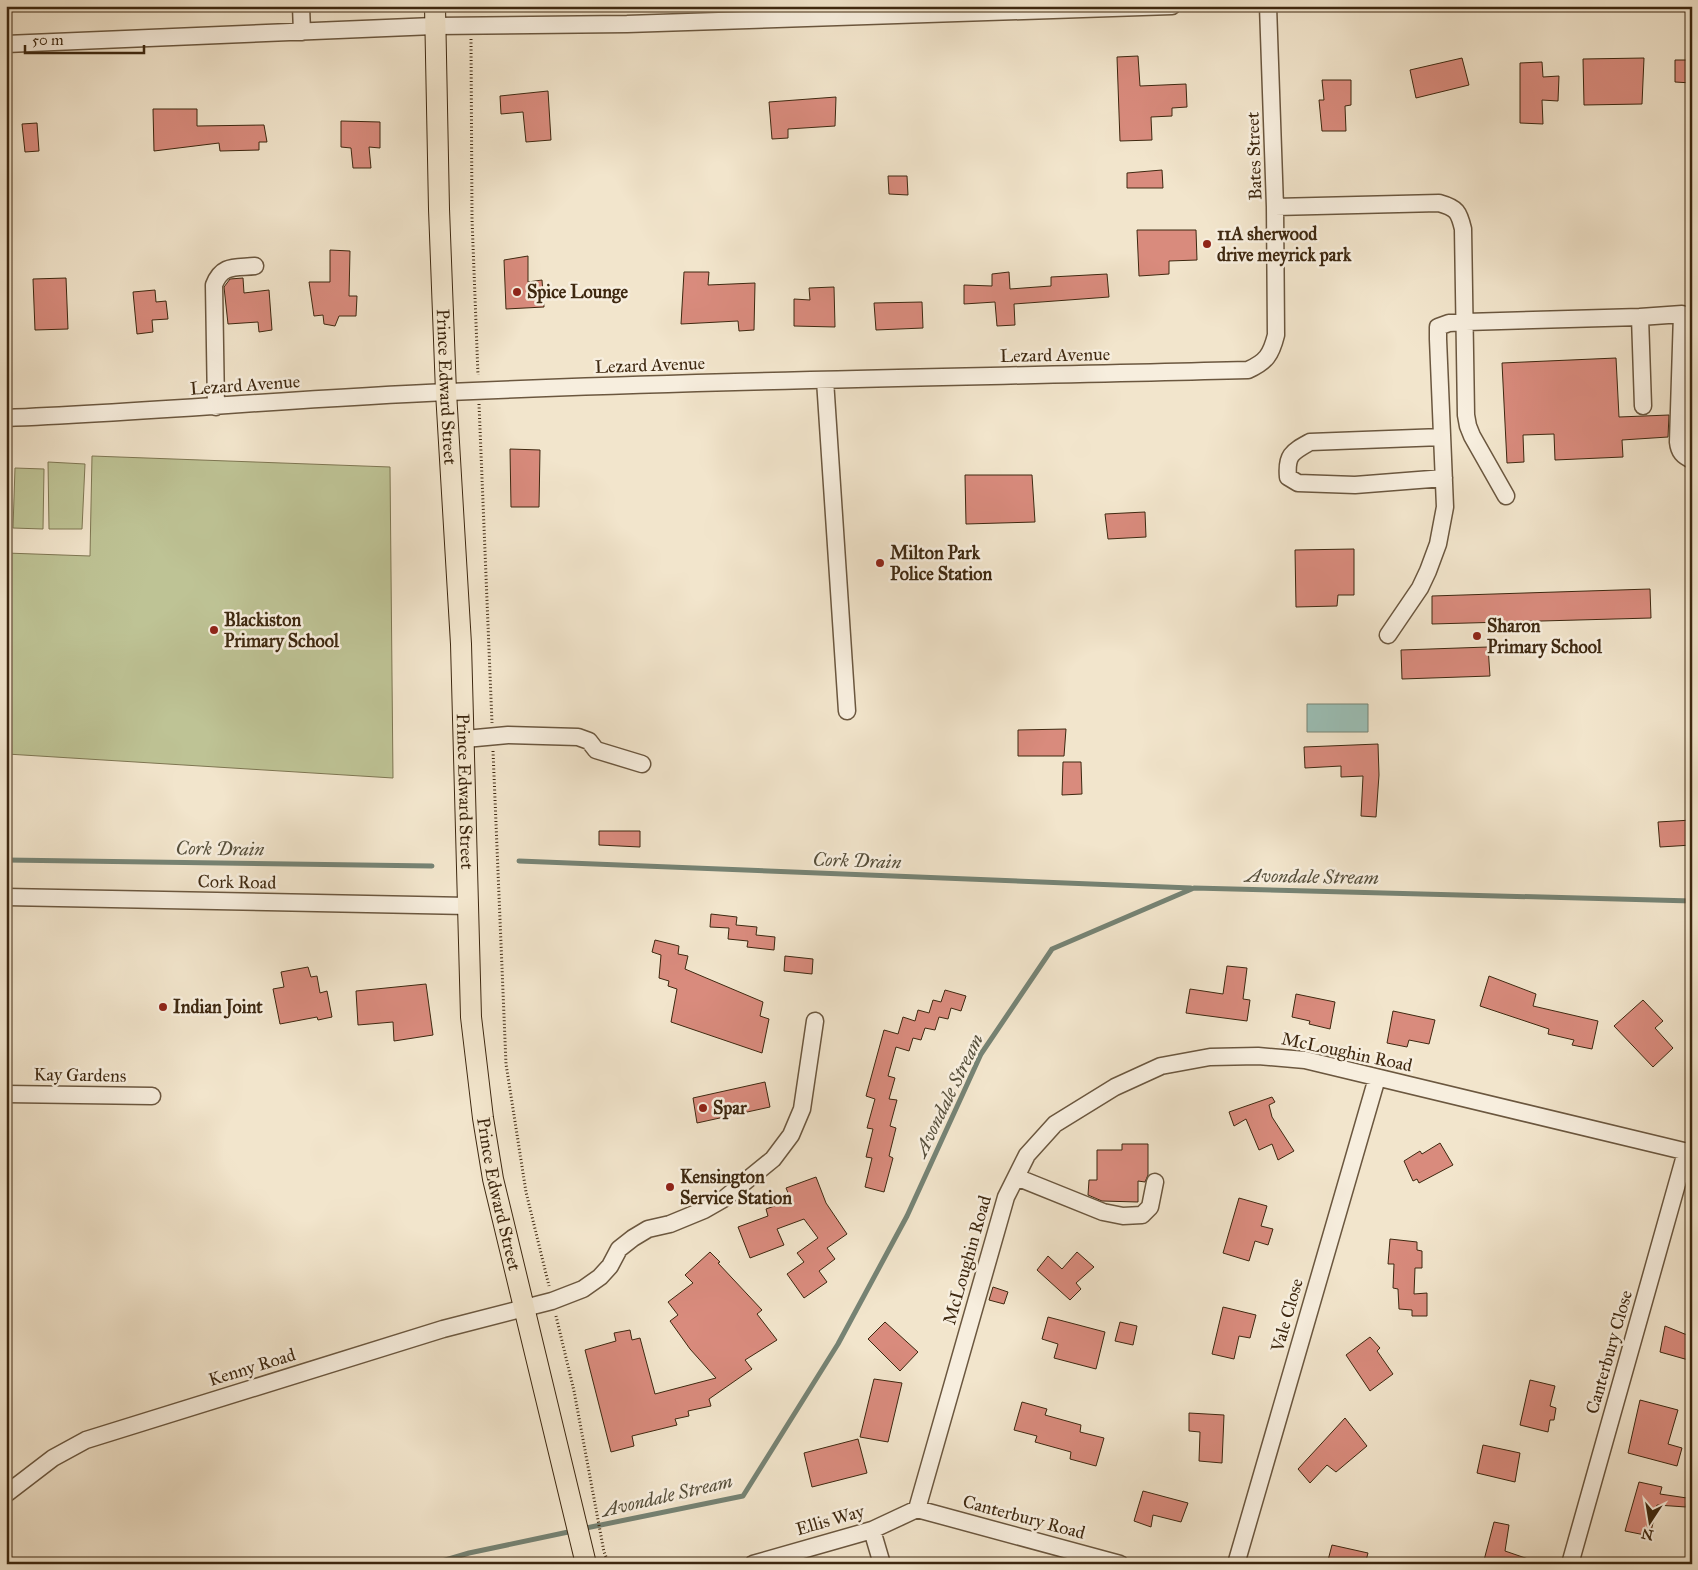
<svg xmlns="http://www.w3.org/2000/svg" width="1698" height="1570" viewBox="0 0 1698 1570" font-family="'IM FELL Great Primer',serif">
<rect width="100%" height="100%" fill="#f2e5cc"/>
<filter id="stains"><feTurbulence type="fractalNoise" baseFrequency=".004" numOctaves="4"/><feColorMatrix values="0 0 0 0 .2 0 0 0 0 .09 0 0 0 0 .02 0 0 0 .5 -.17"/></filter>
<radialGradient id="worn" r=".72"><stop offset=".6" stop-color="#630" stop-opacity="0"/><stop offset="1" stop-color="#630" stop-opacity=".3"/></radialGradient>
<path fill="#bec395" stroke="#7e7652" d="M92,456L390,467L393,778L7,754L6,553L90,556Z
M48,462L85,464L82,529H49Z
M15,468L44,469L43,529L13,528Z"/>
<path fill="#9bbfb6" stroke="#768374" d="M1307,704H1368V732H1307Z"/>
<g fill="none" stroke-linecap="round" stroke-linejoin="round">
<path stroke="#768374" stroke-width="5" d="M6,860L432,866
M519,861L1191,888
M581,1529L743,1496L838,1344L907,1216L981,1054L1052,949L1194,888L1692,901
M432,1564L469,1553L573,1531"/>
</g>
<path fill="#d98b7d" stroke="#3e2810" d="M1138,56L1140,86L1186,84L1187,107L1172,108V116L1151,117L1152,140L1120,141L1117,57Z
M1462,58L1469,85L1416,98L1410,70Z
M1644,58L1642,104L1584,105L1583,59Z
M1675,60H1692V83L1675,82Z
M1542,62L1543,77L1559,76L1558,101L1542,100L1543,124L1520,123V63Z
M1322,80H1351V105L1345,106L1346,131H1322L1319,100H1324Z
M548,91L551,140L526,142L523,112L501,114L500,96Z
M836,97L835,126L788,129V138L772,139L769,102Z
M153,109H197V126L264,125L267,142H259V150L220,151L219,143L154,151Z
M341,121L380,122V148L369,147L371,168H353L351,148L341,147Z
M37,123L39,151L25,152L22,124Z
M1162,170L1163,188H1127V173Z
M888,176H907L908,195L889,194Z
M1137,230H1196L1197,260L1169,261V274L1139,276Z
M330,250L350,251L349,296H357L356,316H339L335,326L324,324L323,315L314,316L309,282H330Z
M528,256V282L542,280L544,307L506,309L504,260Z
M684,272H709L708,285L755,283L754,330L739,331L738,321L681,324Z
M1009,272L1010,289L1051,286V277L1107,274L1109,297L1014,304L1015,325L997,326L995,302L964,304V285L992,286V274Z
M66,278L68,329L35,330L33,279Z
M243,278L244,293L269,290L272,330L259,332L258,322L228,324L224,287L230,279Z
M834,287L835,327L794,326V299L810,300L809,288Z
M155,290L156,302L166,301L168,319L152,320L153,332L137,334L133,292Z
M922,302L923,328L876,330L874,303Z
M1616,358L1619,417L1669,415L1668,437L1622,440L1623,457L1555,460L1554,434L1523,435L1524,462L1507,463L1502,363Z
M510,449L540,450L539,507H511Z
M965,475H1032L1035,522L966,524Z
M1145,512L1146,537L1108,539L1105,514Z
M1354,549V595H1338L1337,606L1296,607L1295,550Z
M1650,589L1651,618L1432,624V596Z
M1488,647L1490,676L1402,679L1401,650Z
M1066,729L1064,756H1018V730Z
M1378,744L1379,775L1376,817L1361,816L1363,776L1341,777V766L1305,768L1304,747Z
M1063,762H1081L1082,794L1062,795Z
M1692,820V845L1660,847L1658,822Z
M599,831H640V847L599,845Z
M711,914L737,917L736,925L757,927L756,935L775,937L774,950L747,947L748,941L728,939L729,928L710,927Z
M655,940L679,946L678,954L688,956L685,969L763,1002L760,1016L769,1019L762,1053L671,1022L677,989L668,986L669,981L659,978L661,955L652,952Z
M785,956L813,959L812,974L784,971Z
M1227,966L1247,968L1243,999L1250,1000L1247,1021L1186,1013L1190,989L1223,994Z
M308,967L311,977L317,976L320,993L327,991L332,1017L318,1020L317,1017L280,1024L273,989L284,987L281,972Z
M1489,976L1536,994L1533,1006L1598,1021L1592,1049L1572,1045L1574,1040L1548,1034L1549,1029L1480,1006Z
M426,984L433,1035L394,1041L393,1022L358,1025L356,991Z
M945,990L966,996L961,1011L951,1008L948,1019L939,1017L935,1030L925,1028L921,1040L913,1038L909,1051L896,1047L888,1076L895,1078L889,1099L897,1100L890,1126L896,1128L889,1156L893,1158L884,1192L865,1187L872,1158L866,1157L873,1129L867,1128L875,1099L866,1096L884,1030L898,1034L903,1017L915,1021L918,1010L929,1013L933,1000L941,1002Z
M1296,994L1335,1002L1330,1029L1309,1024L1310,1021L1292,1017Z
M1643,1000L1663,1021L1655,1028L1673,1048L1653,1067L1614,1026Z
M1393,1011L1435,1020L1429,1044L1409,1040L1407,1047L1387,1043Z
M765,1082L770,1107L697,1123L693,1098Z
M1272,1097L1275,1102L1269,1105L1272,1117L1294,1151L1278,1160L1272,1144L1259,1150L1246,1119L1234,1126L1229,1112Z
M1440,1143L1453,1165L1419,1183L1417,1179L1413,1181L1404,1161L1420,1151L1422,1154Z
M1122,1144H1148V1175L1145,1182L1138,1181V1202L1102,1201L1088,1195L1089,1180H1097V1150H1122Z
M816,1177L826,1203L847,1234L827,1248L835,1259L819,1271L827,1282L804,1298L787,1274L804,1262L797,1253L818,1238L804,1219L777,1229L784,1245L750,1258L738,1227L768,1216L766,1209L791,1200L786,1188Z
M1239,1198L1267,1206L1261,1226L1273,1229L1268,1245L1255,1241L1249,1261L1223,1253Z
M1390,1239L1417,1242V1250L1422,1251V1268H1415L1414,1294L1427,1293V1316H1412V1310L1399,1309L1398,1289L1393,1288L1394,1264H1388Z
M710,1252L720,1262L718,1263L762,1310L757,1314L777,1340L745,1360L752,1369L709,1399L711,1406L688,1411L689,1416L675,1419L677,1425L632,1436L634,1446L611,1452L585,1350L616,1341L614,1333L630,1330L632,1340L640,1338L655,1394L716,1378L690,1349L670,1321L678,1315L668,1302L693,1283L685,1275Z
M1077,1252L1094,1267L1076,1283L1081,1289L1070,1300L1037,1270L1048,1256L1062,1269Z
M993,1287L1008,1292L1004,1304L989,1300Z
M1223,1307L1256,1315L1250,1338L1239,1336L1234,1359L1212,1354Z
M1048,1317L1105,1332L1096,1369L1054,1358L1058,1344L1042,1339Z
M885,1322L918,1352L900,1371L868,1339Z
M1120,1322L1137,1326L1133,1345L1115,1341Z
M1665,1326L1692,1337V1361L1660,1352Z
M1370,1337L1380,1348L1377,1351L1393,1374L1370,1391L1346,1355Z
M874,1379L902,1383L888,1442L860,1437Z
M1530,1380L1555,1386L1550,1406L1556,1408L1554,1420H1550L1548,1432L1520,1425Z
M1640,1400L1678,1410L1668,1444L1682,1448L1677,1466L1628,1453Z
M1022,1402L1047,1409L1045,1415L1081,1425L1080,1432L1104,1438L1096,1466L1070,1459L1071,1452L1035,1442L1037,1436L1014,1430Z
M1189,1413L1224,1415L1222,1463L1199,1461L1200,1432L1189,1431Z
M1345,1418L1367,1446L1336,1472L1327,1465L1310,1483L1298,1469Z
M858,1439L867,1473L812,1487L804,1453Z
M1483,1445L1520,1453L1515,1482L1477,1473Z
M1639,1482L1662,1487L1660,1494L1687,1498L1686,1507L1657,1505L1650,1536L1625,1531Z
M1143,1491L1188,1503L1181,1522L1153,1515L1151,1527L1134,1521Z
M1494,1522L1509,1525L1505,1551L1537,1562L1536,1564H1483Z
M1332,1545L1368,1553L1365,1564H1327Z"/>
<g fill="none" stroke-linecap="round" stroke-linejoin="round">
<defs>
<path id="minor" d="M301,6L302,32
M6,44L434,26L627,24L1172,6
M1275,207L1439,203C1457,208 1459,212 1463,229L1466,415L1468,426L1472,436L1506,496
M1640,317L1682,314L1678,442C1679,452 1683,456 1692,460
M825,380L847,711
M216,407L214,285C222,264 235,268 255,266
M6,418C154,412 301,398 449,392C715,380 981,377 1248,370C1266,362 1271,355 1276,335L1275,207L1268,6
M1442,437L1310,442C1292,452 1286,455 1288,477L1298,483L1355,485L1444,478
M1388,635L1420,588L1428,571L1438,544L1445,507L1438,339V327L1449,323L1466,322L1640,317L1643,406
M465,739L508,735L578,737L589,741L596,750L642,764
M6,897L468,906
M6,1094L152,1096
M1016,1177L1103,1212L1123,1216L1142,1215L1150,1207L1155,1182
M6,1494L53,1458L86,1440L443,1329L552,1301L583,1289L600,1277L610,1266L619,1249L633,1238L648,1229L670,1224L704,1210L725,1198L773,1159L791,1135L802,1109L815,1021
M917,1509L1006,1197L1027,1155L1055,1124L1115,1087L1161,1066L1210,1057L1258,1056L1305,1060L1692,1153
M917,1509L1120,1564
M872,1530L882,1564
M753,1564L872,1530L917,1509
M1236,1564L1377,1078
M1570,1564L1686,1152"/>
<g id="major">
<path id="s1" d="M435,6L439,209L446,392L461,644L471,1017L483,1118L493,1179L586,1564"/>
</g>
</defs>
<use href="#minor" stroke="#6b573f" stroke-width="19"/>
<use href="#major" stroke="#3e2810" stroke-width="22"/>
<path stroke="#3e2810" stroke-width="3" stroke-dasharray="1 2.5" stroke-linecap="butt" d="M471,39L472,219L478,375
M1688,300L1692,292
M479,404L492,723
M493,751L506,1064L526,1192L549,1286
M556,1316L574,1391L604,1552L609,1564"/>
<use href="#minor" stroke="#f7eede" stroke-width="16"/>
<use href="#major" stroke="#f2e5cc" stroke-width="20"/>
</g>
<g fill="#8f2418" stroke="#f7eede" stroke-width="2">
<circle cx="1207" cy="244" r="5"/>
<circle cx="517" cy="292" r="5"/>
<circle cx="880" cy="563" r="5"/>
<circle cx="214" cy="630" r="5"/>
<circle cx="1477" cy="636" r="5"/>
<circle cx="163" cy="1007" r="5"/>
<circle cx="703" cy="1108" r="5"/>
<circle cx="670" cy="1187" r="5"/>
</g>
<g text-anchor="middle" stroke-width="5" stroke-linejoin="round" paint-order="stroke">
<g font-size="18" fill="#3e2810" stroke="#f7eede">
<text transform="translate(1254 156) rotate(-92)" y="6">Bates Street</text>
<text transform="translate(1055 355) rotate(-1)" y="6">Lezard Avenue</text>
<text transform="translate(650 365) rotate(-2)" y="6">Lezard Avenue</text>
<text transform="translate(245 385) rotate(-4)" y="6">Lezard Avenue</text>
<text dy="6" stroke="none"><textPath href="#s1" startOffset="381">Prince Edward Street</textPath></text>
<text dy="6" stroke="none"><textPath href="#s1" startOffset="786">Prince Edward Street</textPath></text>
<text transform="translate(237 882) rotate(1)" y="6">Cork Road</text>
<text transform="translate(1347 1052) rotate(12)" y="6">McLoughin Road</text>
<text transform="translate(80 1075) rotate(1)" y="6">Kay Gardens</text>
<text dy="6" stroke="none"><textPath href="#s1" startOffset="1191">Prince Edward Street</textPath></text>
<text transform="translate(967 1260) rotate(-74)" y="6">McLoughin Road</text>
<text transform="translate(1287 1315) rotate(-74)" y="6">Vale Close</text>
<text transform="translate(1609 1352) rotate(-74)" y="6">Canterbury Close</text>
<text transform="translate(252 1367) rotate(-17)" y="6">Kenny Road</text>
<text transform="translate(1024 1517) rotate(15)" y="6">Canterbury Road</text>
<text transform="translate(830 1520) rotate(-16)" y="6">Ellis Way</text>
</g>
<g font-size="18" font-weight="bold" fill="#3e2810" stroke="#f7eede" text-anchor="start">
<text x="1217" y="240">11A sherwood<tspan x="1217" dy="21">drive meyrick park</tspan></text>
<text x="527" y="298">Spice Lounge</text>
<text x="890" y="559">Milton Park<tspan x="890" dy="21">Police Station</tspan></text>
<text x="224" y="626">Blackiston<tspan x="224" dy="21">Primary School</tspan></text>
<text x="1487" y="632">Sharon<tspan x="1487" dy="21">Primary School</tspan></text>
<text x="173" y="1013">Indian Joint</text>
<text x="713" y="1114">Spar</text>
<text x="680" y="1183">Kensington<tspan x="680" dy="21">Service Station</tspan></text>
</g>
<g font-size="19" font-style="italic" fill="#554e3a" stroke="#f7eede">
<text transform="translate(220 848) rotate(1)" y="7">Cork Drain</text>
<text transform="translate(857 860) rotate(2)" y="7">Cork Drain</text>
<text transform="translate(1312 876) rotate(1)" y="7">Avondale Stream</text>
<text transform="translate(948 1095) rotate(-64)" y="7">Avondale Stream</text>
<text transform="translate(667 1495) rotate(-13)" y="7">Avondale Stream</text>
</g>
</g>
<rect width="1698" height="1570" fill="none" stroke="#f2e5cc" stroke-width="25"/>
<rect x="8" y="8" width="1683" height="1555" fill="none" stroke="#3e2810" stroke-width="2.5"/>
<rect x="12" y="12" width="1673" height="1545" fill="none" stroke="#3e2810"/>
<g transform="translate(1650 1522) rotate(192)" stroke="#f7eede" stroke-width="4" paint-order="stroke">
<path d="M0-4L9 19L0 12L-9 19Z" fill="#3e2810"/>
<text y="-8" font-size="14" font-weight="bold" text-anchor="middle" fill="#3e2810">N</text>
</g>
<path d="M25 45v8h119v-8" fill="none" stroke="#3e2810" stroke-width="2.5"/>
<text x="32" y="45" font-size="15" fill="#3e2810" stroke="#f7eede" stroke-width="4" paint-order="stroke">50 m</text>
<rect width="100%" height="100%" filter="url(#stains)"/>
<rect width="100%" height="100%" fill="url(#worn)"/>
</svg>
